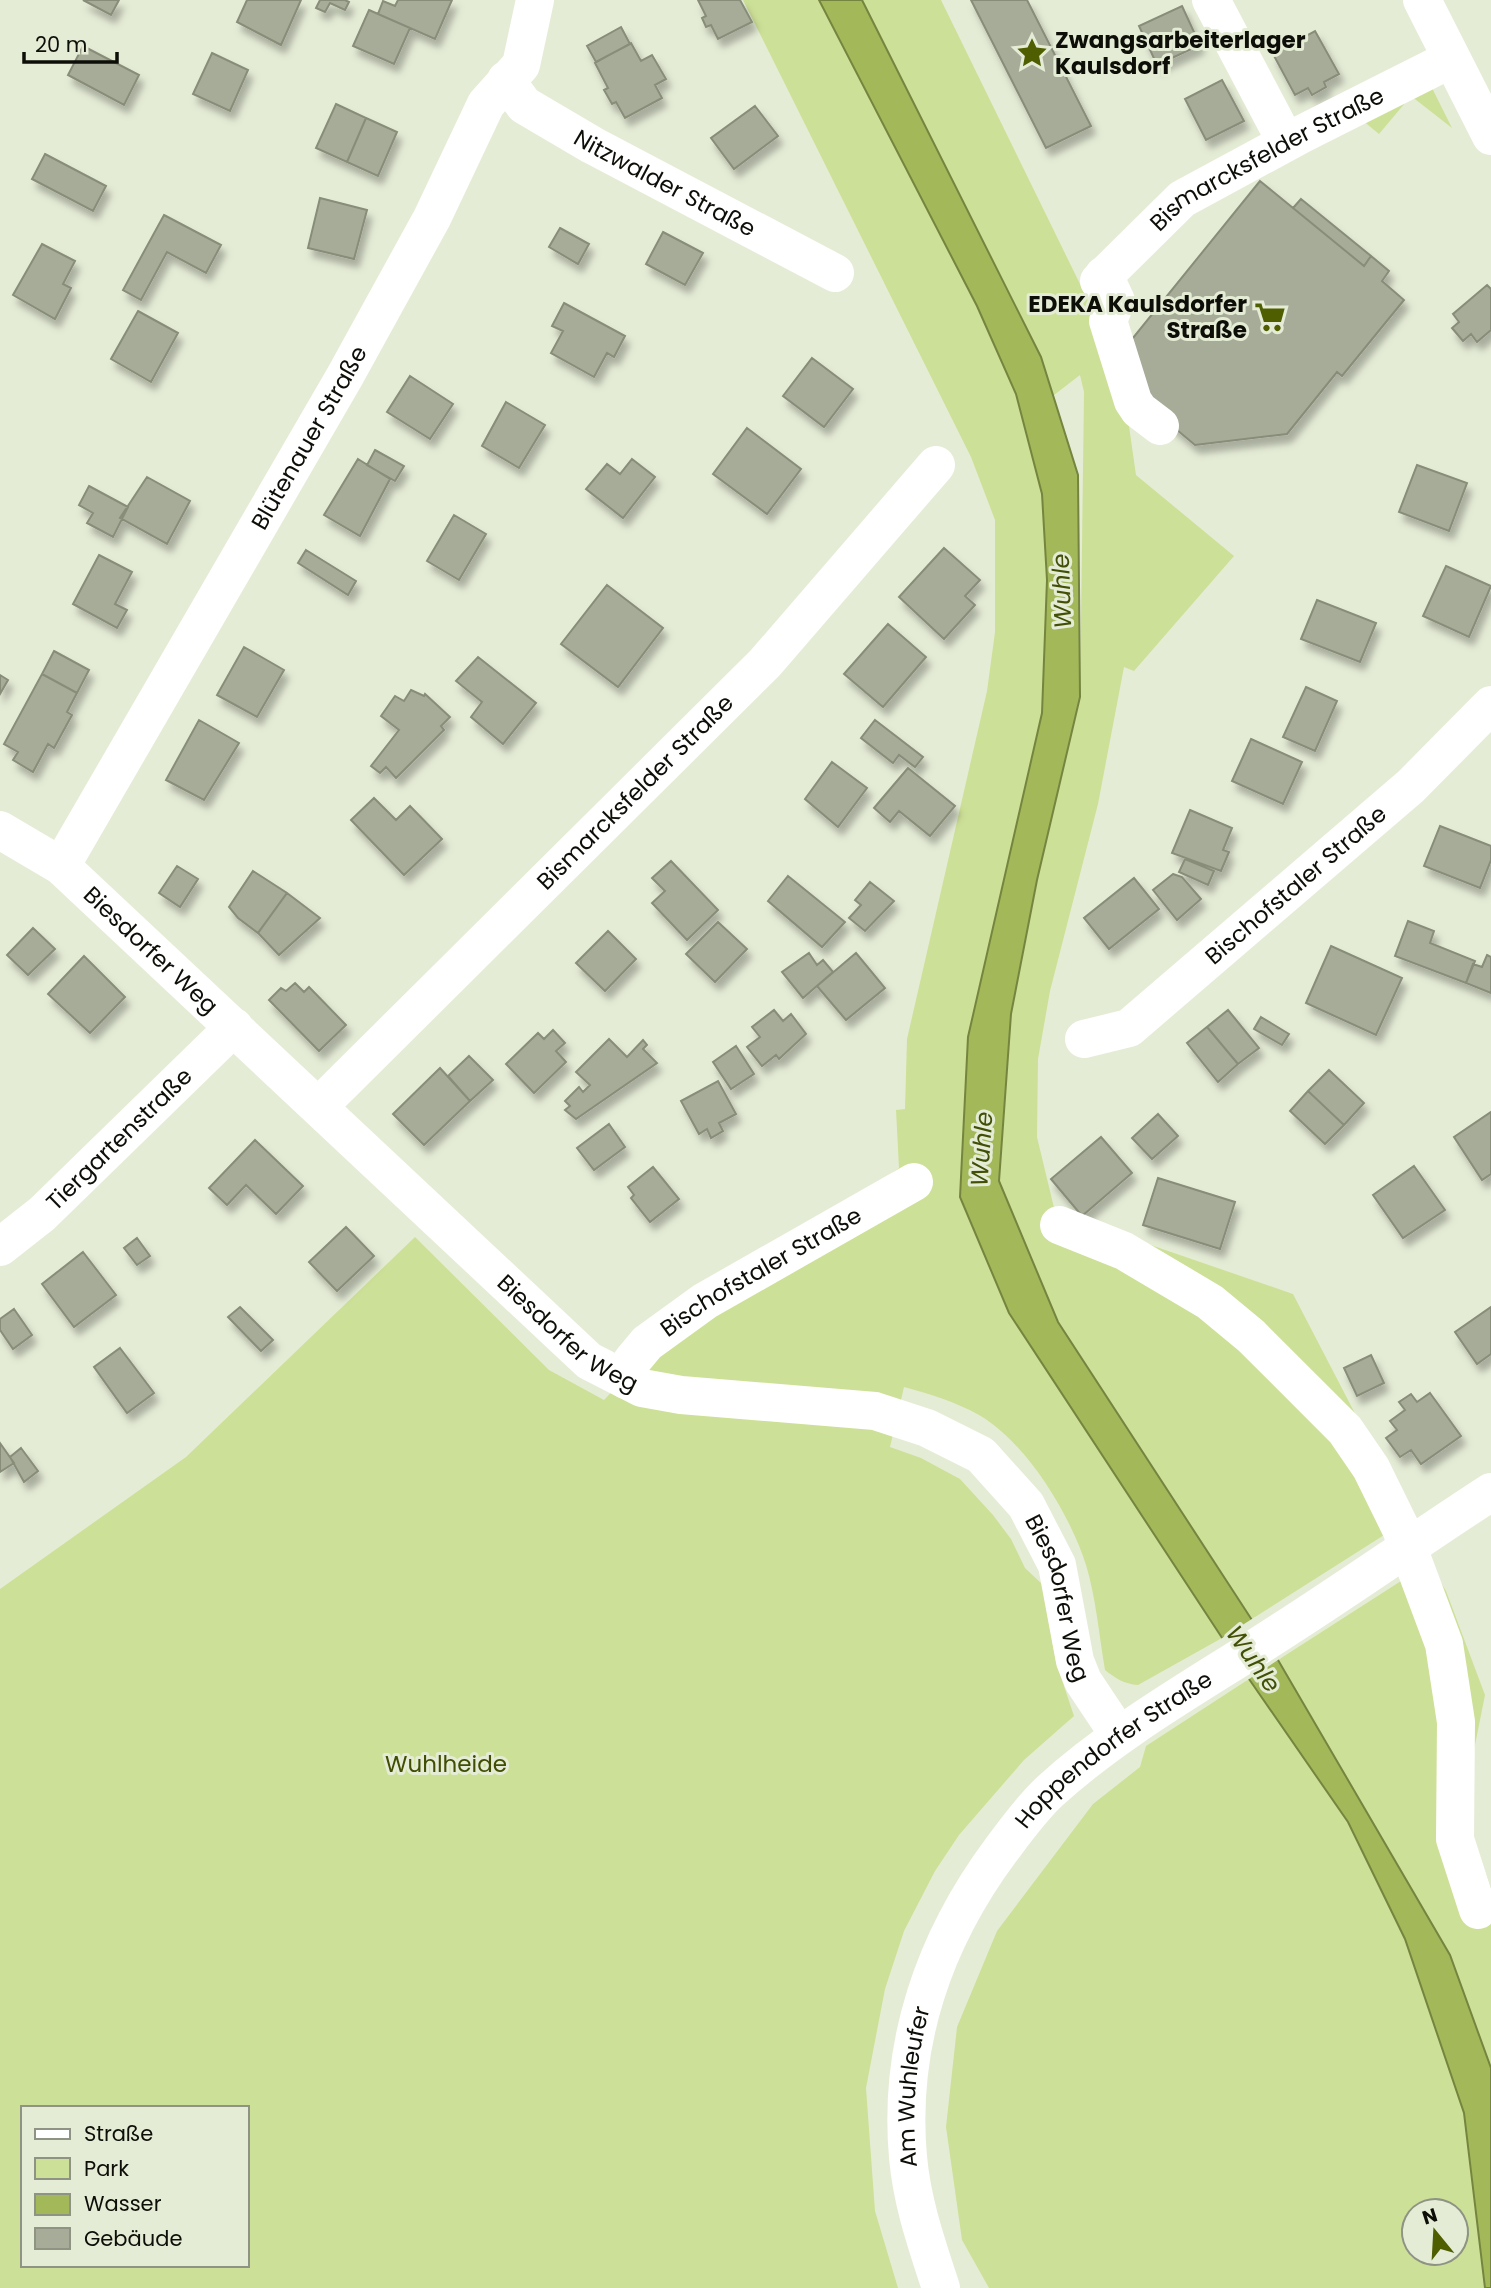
<svg xmlns="http://www.w3.org/2000/svg" width="1491" height="2288" viewBox="0 0 1491 2288" font-family="Poppins,sans-serif">
<defs>
<filter id="shadow"><feDropShadow dx="4.5" dy="8" stdDeviation="3.5" flood-color="#0004"/></filter>
</defs>
<rect width="100%" height="100%" fill="#e5ecd6"/>
<path fill="#cde097" fill-rule="evenodd" d="M743,0H819L977,306L1016,394L1041,357L862,0H941L1104,333L1127,412L1136,475L1234,556L1134,671L1124,667L1098,804L1050,991L1038,1059L1037,1137L1055,1212L1293,1294L1361,1425L1392,1530L1252,1619L1058,1322L999,1181L1011,1014L1037,880L1080,697L1084,392L1080,375L1023,419L1042,494L1047,580L1042,713L968,1037L960,1197L1009,1313L1222,1638L1138,1685C1124,1684 1115,1678 1105,1670C1099,1635 1096,1598 1086,1565C1070,1514 1026,1442 979,1415C956,1402 930,1394 904,1387L890,1447L921,1458L960,1479L993,1515L1011,1539L1025,1568L1042,1584L1056,1662L1074,1716L1024,1760L959,1835L935,1871L904,1931L885,1989L866,2088L875,2211L898,2288H0V1589L186,1457L415,1237L549,1370L604,1400L656,1345L899,1168L896,1110L905,1109L907,1039L987,691L995,632V520L971,457ZM23,2108H247V2265H23Z
M1431,86L1452,128L1411,96L1379,134L1362,120Z
M1429,1563L1446,1591L1485,1695L1463,1805L1491,1888V2068L1450,1955L1278,1660Z
M1249,1679L1348,1822L1405,1939L1464,2113L1485,2288H989L962,2240L946,2127L957,2027L997,1931L1093,1804L1140,1767L1146,1746ZM1414,2211H1456V2253H1414Z"/>
<path fill="#a2b859" stroke="#758540" stroke-width="2" d="M819,0H862L1041,357L1078,475L1080,697L1037,880L1011,1014L999,1181L1058,1322L1278,1660L1450,1955L1491,2068V2288H1485L1464,2113L1405,1939L1348,1822L1249,1679L1009,1313L960,1197L968,1037L1042,713L1047,580L1042,494L1016,394L977,306Z"/>
<path fill="#e5ecd6" d="M1255,1617L1281,1658L1246,1681L1219,1640Z"/>
<path fill="#a6ac98" stroke="#888d7a" stroke-width="2" filter="url(#shadow)" d="M83,0H119L111,15Z
M247,0H301L281,45L237,22Z
M320,0H345L349,2L345,10L330,3L325,12L316,8Z
M398,0H452L435,39L378,14L383,1L395,6Z
M698,0H740L752,22L718,39L711,25L706,27L702,18L706,16Z
M971,0H1027L1091,126L1046,148Z
M1182,6L1200,45L1157,65L1139,26Z
M369,10L410,28L394,64L353,46Z
M621,27L630,44L596,62L587,46Z
M1315,31L1339,74L1324,82L1326,87L1312,95L1308,88L1295,95L1273,54Z
M631,43L641,61L652,55L666,79L655,85L662,98L625,118L616,102L612,104L604,90L608,88L595,63Z
M83,46L139,75L124,105L68,75Z
M212,53L248,70L230,111L193,94Z
M1222,80L1244,121L1206,140L1185,99Z
M336,104L366,118L347,162L316,148Z
M755,106L778,136L734,169L711,138Z
M366,118L397,132L378,176L347,162Z
M45,154L106,186L93,211L32,179Z
M1260,181L1364,266L1371,256L1389,271L1382,281L1404,300L1342,376L1337,372L1287,434L1195,445L1140,399L1124,349Z
M320,198L367,210L354,259L308,248Z
M1301,199L1371,256L1364,266L1293,208Z
M164,215L221,245L206,273L167,252L141,300L123,290Z
M560,228L589,244L578,264L549,247Z
M663,232L703,253L685,285L646,264Z
M42,244L75,261L63,284L71,288L55,319L13,295Z
M1487,285L1491,289V330L1477,342L1471,334L1463,341L1452,328L1459,322L1453,314Z
M564,303L625,336L614,357L607,353L594,377L551,353L563,331L552,326Z
M138,311L178,333L151,382L111,359Z
M812,358L853,389L824,427L783,396Z
M410,376L453,404L430,439L387,412Z
M506,402L545,425L519,468L482,446Z
M747,428L801,469L767,514L713,474Z
M375,450L404,466L395,481L367,465Z
M358,459L390,479L360,536L324,515Z
M632,459L655,477L623,518L586,489L607,464L620,474Z
M1417,465L1467,483L1449,531L1399,512Z
M147,477L190,501L167,544L120,518Z
M89,486L128,507L113,537L87,523L93,513L79,505Z
M454,515L486,534L459,580L427,561Z
M944,548L980,580L965,596L975,605L944,639L899,597Z
M306,550L356,581L348,595L298,563Z
M99,555L132,572L115,604L127,610L117,628L73,604Z
M1446,566L1491,586L1469,637L1423,616Z
M607,585L663,628L618,687L561,644Z
M1317,600L1376,623L1360,662L1301,639Z
M888,624L926,657L883,707L844,674Z
M244,647L284,670L257,717L217,695Z
M54,651L89,670L77,693L42,674Z
M478,657L536,703L503,744L471,717L482,702L456,681Z
M42,674L77,693L67,712L72,715L54,748L48,744L33,772L13,760L18,752L4,744Z
M0,675L8,680L0,694Z
M1306,687L1337,701L1315,751L1283,737Z
M411,690L424,696L425,694L450,717L441,726L444,730L396,778L386,767L380,773L371,766L399,730L381,716L395,696L404,701Z
M199,720L239,743L204,800L166,780Z
M875,720L923,757L915,767L899,755L893,763L861,738Z
M1251,739L1302,762L1283,804L1232,781Z
M832,762L867,788L838,827L805,799Z
M908,768L955,806L930,836L899,811L890,822L874,808Z
M374,798L396,820L410,806L442,839L404,875L351,820Z
M1190,810L1232,828L1223,850L1229,852L1221,871L1172,853Z
M1440,826L1491,846V860L1480,888L1424,866Z
M1185,859L1214,871L1208,885L1179,872Z
M671,861L718,910L687,940L652,903L665,891L652,878Z
M177,866L198,879L180,907L159,893Z
M253,871L287,893L258,933L238,918L229,907Z
M1173,874L1182,877L1201,899L1177,920L1153,890Z
M788,876L845,922L822,947L768,901Z
M1134,878L1159,909L1109,949L1084,918Z
M870,882L894,901L865,931L849,918L861,905L855,900Z
M287,893L320,918L279,955L258,933Z
M1408,921L1434,931L1430,943L1475,961L1466,983L1395,956Z
M718,922L747,949L715,982L686,954Z
M33,928L55,949L28,975L7,955Z
M608,931L636,959L605,991L576,963Z
M1331,946L1402,978L1376,1035L1306,1003Z
M809,953L817,965L823,960L833,972L803,998L782,972Z
M856,953L885,988L846,1020L817,986Z
M1487,955L1491,957V993L1466,983L1473,964L1482,967Z
M84,956L125,997L90,1033L48,994Z
M295,983L304,992L309,987L346,1025L319,1051L269,1000L281,988L286,991Z
M774,1010L783,1021L791,1014L806,1034L779,1059L776,1055L762,1066L747,1047L760,1037L752,1027Z
M1228,1010L1259,1048L1238,1064L1207,1027Z
M1261,1017L1289,1034L1282,1045L1254,1029Z
M1207,1027L1238,1064L1218,1082L1187,1043Z
M553,1030L565,1043L556,1051L566,1062L534,1093L506,1064L538,1033L544,1039Z
M609,1039L627,1057L643,1040L647,1045L643,1049L657,1063L576,1119L565,1110L570,1106L565,1101L579,1087L583,1092L590,1085L576,1072Z
M736,1046L754,1074L731,1089L713,1062Z
M469,1056L493,1080L470,1101L448,1076Z
M440,1068L470,1101L424,1145L393,1114Z
M1329,1070L1364,1103L1344,1125L1308,1091Z
M718,1081L736,1114L719,1123L723,1131L711,1138L707,1129L699,1134L681,1101Z
M1308,1091L1344,1125L1325,1144L1290,1111Z
M1491,1112V1174L1482,1180L1454,1137Z
M1158,1114L1178,1136L1152,1159L1132,1138Z
M609,1124L625,1147L594,1170L577,1148Z
M1101,1137L1132,1173L1082,1216L1051,1179Z
M255,1140L303,1186L276,1214L246,1185L227,1205L209,1188Z
M1414,1166L1445,1210L1403,1238L1373,1195Z
M653,1167L679,1199L650,1222L631,1198L634,1195L628,1187Z
M1158,1178L1235,1202L1220,1249L1143,1225Z
M346,1227L374,1256L337,1291L309,1262Z
M137,1238L150,1256L137,1265L124,1248Z
M83,1252L116,1295L74,1327L42,1284Z
M240,1307L273,1340L261,1351L228,1317Z
M1491,1307V1354L1477,1364L1455,1332Z
M14,1309L32,1335L13,1349L0,1330V1319Z
M120,1348L154,1393L127,1413L94,1367Z
M1371,1355L1384,1383L1357,1396L1344,1368Z
M1430,1393L1461,1436L1421,1464L1411,1450L1400,1457L1386,1438L1397,1430L1390,1421L1405,1410L1399,1402L1411,1394L1417,1402Z
M0,1443L14,1463L0,1472Z
M21,1448L38,1471L24,1482L10,1457Z"/>
<g fill="none" stroke-linecap="round" stroke-linejoin="round">
<g stroke="#fff" stroke-width="38">
<path d="M1211,0L1286,142"/>
<path id="s1" d="M506,80L524,105L592,145L835,273"/>
<path d="M1104,275L1116,301L1108,321L1133,401L1139,410L1160,426"/>
<path id="s2" d="M1099,281L1182,199L1302,134L1451,59"/>
<path id="s3" d="M0,830L61,866L589,1361L642,1388L681,1395L875,1411L927,1428L981,1455L1026,1505L1057,1565L1075,1661L1083,1681L1119,1735"/>
<path id="s4" d="M61,866L345,376L432,218L486,104L521,65L535,0"/>
<path id="s5" d="M1084,1039L1129,1028L1411,786L1491,705"/>
<path id="s6" d="M320,1105L765,663L936,465"/>
<path d="M1059,1225L1124,1251L1210,1302L1251,1336L1345,1430L1371,1468L1401,1529L1444,1644L1456,1722L1455,1839L1478,1910"/>
<path id="s7" d="M0,1247L42,1214L234,1027"/>
<path id="s8" d="M626,1380L632,1361L647,1343L705,1301L914,1182"/>
<path id="s9" d="M941,2288C927,2245 912,2203 908,2157C898,2044 934,1940 1001,1850C1016,1830 1031,1809 1049,1792C1116,1731 1195,1687 1271,1638C1345,1591 1417,1540 1491,1492"/>
</g>
<path stroke="#fff" stroke-width="38" d="M1422,0L1491,136"/>
</g>
<defs>
<symbol id="sight-bare" viewBox="-9 -9 18 18"><path d="M0-6L1.8-2.2L6-1.7L2.9 1.2L3.7 5.4L0 3.3L-3.7 5.4L-2.9 1.2L-6-1.7L-1.8-2.2Z" fill="#4e5e00" stroke="#e5ecd6" stroke-width="2.5" paint-order="stroke"/></symbol>
<symbol id="supermarket-bare" viewBox="-9 -9 18 18"><path d="M-6-5.5h2.5l.6 2H6L4.5 2H-2.5L-4.4-4H-6ZM-1.5 3.2a1.3 1.3 0 1 0 .1 0ZM3 3.2a1.3 1.3 0 1 0 .1 0Z" fill="#4e5e00" stroke="#e5ecd6" stroke-width="2.5" paint-order="stroke"/></symbol>
</defs>
<g fill-rule="evenodd">
<use href="#sight-bare" x="1010" y="31" width="44" height="44"/>
<use href="#supermarket-bare" x="1248" y="295" width="44" height="44"/>
</g>
<g text-anchor="middle" stroke-width="6" stroke-linejoin="round" paint-order="stroke">
<g font-size="23" font-weight="bold" fill="#0c0e07" stroke="#e5ecd6" text-anchor="start">
<text x="1055" y="48">Zwangsarbeiterlager<tspan x="1055" dy="26">Kaulsdorf</tspan></text>
<text x="1247" y="312" text-anchor="end">EDEKA Kaulsdorfer<tspan x="1247" dy="26">Straße</tspan></text>
</g>
<g font-size="23" fill="#0c0e07" stroke="#e5ecd6">
<text dy="8" stroke="none"><textPath href="#s2" startOffset="210">Bismarcksfelder Straße</textPath></text>
<text dy="8" stroke="none"><textPath href="#s1" startOffset="192">Nitzwalder Straße</textPath></text>
<text dy="8" stroke="none"><textPath href="#s4" startOffset="495">Blütenauer Straße</textPath></text>
<text dy="8" stroke="none"><textPath href="#s6" startOffset="444">Bismarcksfelder Straße</textPath></text>
<text dy="8" stroke="none"><textPath href="#s5" startOffset="266">Bischofstaler Straße</textPath></text>
<text dy="8" stroke="none"><textPath href="#s3" startOffset="194">Biesdorfer Weg</textPath></text>
<text dy="8" stroke="none"><textPath href="#s7" startOffset="161">Tiergartenstraße</textPath></text>
<text dy="8" stroke="none"><textPath href="#s8" startOffset="178">Bischofstaler Straße</textPath></text>
<text dy="8" stroke="none"><textPath href="#s3" startOffset="761">Biesdorfer Weg</textPath></text>
<text dy="8" stroke="none"><textPath href="#s3" startOffset="1370">Biesdorfer Weg</textPath></text>
<text dy="8" stroke="none"><textPath href="#s9" startOffset="616">Hoppendorfer Straße</textPath></text>
<text dy="8" stroke="none"><textPath href="#s9" startOffset="206">Am Wuhleufer</textPath></text>
</g>
<g font-size="23" fill="#404d03" stroke="#e5ecd6">
<text x="446" y="1772">Wuhlheide</text>
</g>
<g font-size="24" font-style="italic" fill="#424f06" stroke="#e5ecd6">
<text transform="translate(1062 591) rotate(-92)" y="8">Wuhle</text>
<text transform="translate(982 1149) rotate(-86)" y="8">Wuhle</text>
<text transform="translate(1253 1659) rotate(55)" y="8">Wuhle</text>
</g>
</g>
<rect x="21" y="2106" width="228" height="161" fill="#e5ecd6" stroke="#8e9383" stroke-width="2"/>
<rect x="35" y="2129" width="35" height="10" fill="#ffffff" stroke="#8e9383" stroke-width="2"/>
<text x="84" y="2141" font-size="21" fill="#0c0e07">Straße</text>
<rect x="35" y="2158" width="35" height="21" fill="#cde097" stroke="#8e9383" stroke-width="2"/>
<text x="84" y="2176" font-size="21" fill="#0c0e07">Park</text>
<rect x="35" y="2194" width="35" height="21" fill="#a2b859" stroke="#8e9383" stroke-width="2"/>
<text x="84" y="2211" font-size="21" fill="#0c0e07">Wasser</text>
<rect x="35" y="2228" width="35" height="21" fill="#a6ac98" stroke="#8e9383" stroke-width="2"/>
<text x="84" y="2246" font-size="21" fill="#0c0e07">Gebäude</text>
<g transform="translate(1435 2232) rotate(342)"><circle r="33" fill="#e5ecd6" stroke="#8e9383" stroke-width="2"/>
<path d="M0-5L12 26L0 18L-12 26Z" fill="#4e5e00"/>
<text y="-10" font-size="19" font-weight="bold" text-anchor="middle" fill="#0c0e07">N</text>
</g>
<path d="M24 52v10h93v-10" fill="none" stroke="#0c0e07" stroke-width="3.5"/>
<text x="35" y="52" font-size="21" fill="#0c0e07" stroke="#e5ecd6" stroke-width="5" paint-order="stroke">20 m</text>
</svg>
